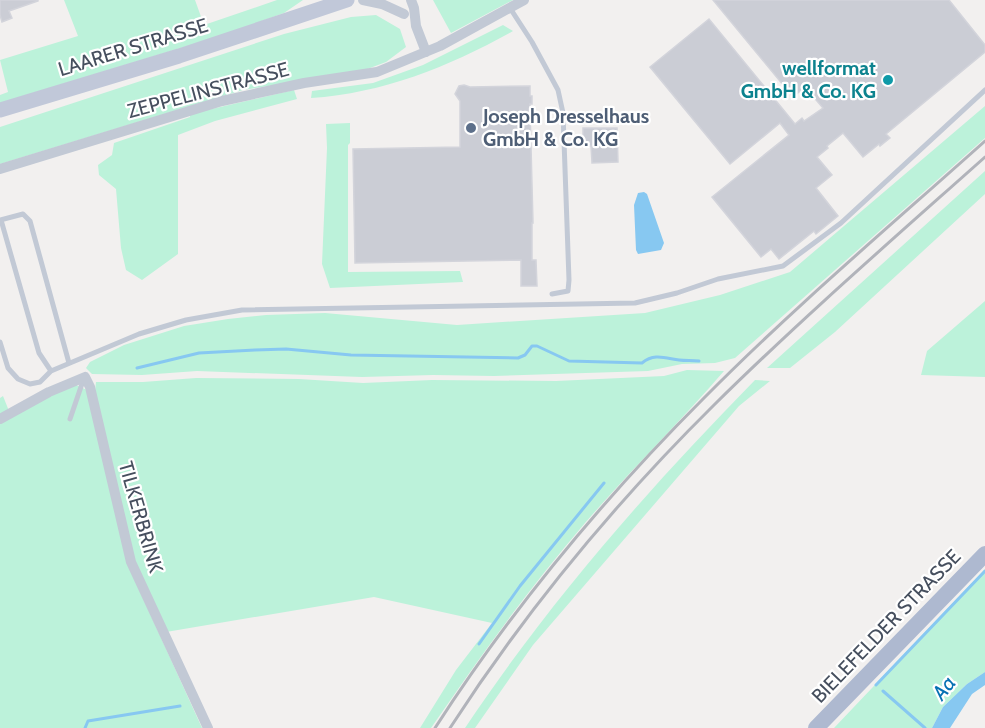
<svg xmlns="http://www.w3.org/2000/svg" width="985" height="728" viewBox="0 0 985 728" font-family="Cabin,sans-serif">
<rect width="100%" height="100%" fill="#f2f0ef"/>
<path fill="#bcf2da" d="M64,0H195L204,25L277,0H303L284,13L217,37L0,103V95L8,92L0,60L78,36Z
M433,0H513L451,33Z
M376,15L400,29L406,47L386,62L362,71L243,90L0,164V127L284,34L351,17Z
M503,25L513,31C450,66 384,93 311,98L312,91L373,83L423,65Z
M294,90L297,99L215,121L178,135V254L142,280L126,270L121,248L116,189L99,175L98,165L112,155L114,143L190,117V114Z
M985,106V138L735,358L715,363L682,364L648,371L494,376L433,375L362,377L197,371L142,375L92,374L86,368L90,362L124,345L184,326L228,319L266,315L325,313L457,325L645,313L720,295L790,272Z
M350,123V143L348,145V272L460,271L463,282L330,288L322,264L327,148L326,124Z
M985,171V194L835,332L790,368H767Z
M985,301V377L921,375L927,351Z
M687,370L724,371C679,423 630,471 585,523C529,588 479,658 431,728H420L456,670L492,623L374,597L166,632L134,560L95,391L96,382H143L196,378L299,379L363,383L432,380L556,381L664,376Z
M755,380L770,381L739,406L533,645L475,728H465C549,602 649,488 755,380Z
M74,384L87,390L127,563L202,728H0V398L3,396L11,416Z
M985,569V672L967,684L943,707L932,728H834Z"/>
<path fill="#87c8f1" d="M644,192L647,194L664,243L661,250L638,254L636,250L634,205L638,193Z
M985,672V685L972,694L950,728H932L943,707L967,684Z"/>
<g fill="none" stroke-linecap="round" stroke-linejoin="round">
<path stroke="#87c8f1" stroke-width="3" d="M137,368L199,353L255,350L286,349L351,355L518,358L525,355L532,346H537L569,361L642,363C654,353 665,358 679,360C686,361 692,360 699,361
M479,644L520,586L604,483
M876,685L985,571
M883,691L925,728
M85,728L88,721L180,706"/>
</g>
<path fill="#cbcdd5" stroke="#d3d4db" stroke-width="1.5" d="M0,0H38V1L9,11L12,18L2,22L0,15Z
M713,0H949L985,45V52L886,134L890,138L880,146L879,144L863,157L843,133L827,146L828,148L817,157L832,175L816,188L838,216L816,234L814,231L779,259L771,249L761,257L712,197L789,135L780,123L730,164L650,67L709,19L795,124L802,118L804,121L823,108L805,87L793,97Z
M464,85L470,87L530,86V96H532V104H530V108L533,223H532V260H536L537,286H521V260L355,263L353,149L460,147V101L455,94L459,86Z
M583,128H617L618,162L592,163L591,146H583Z"/>
<g fill="none" stroke-linecap="round" stroke-linejoin="round">
<path stroke="#c2c9d5" stroke-width="5" d="M510,8L532,42L558,90L563,113L569,280L568,291L552,294
M0,220L23,214L30,221L69,363
M1,220L39,353L51,371
M0,342L8,368L18,379L30,384L40,382L51,371L139,334L186,320L242,310L635,303L677,293L718,279L783,266L841,223L985,90
M70,419L84,378"/>
<path stroke="#c2c9d5" stroke-width="10" d="M363,0L382,4L404,14
M411,0L414,8L416,26L426,52
M0,169L222,101L304,83L377,72L440,46L524,0
M0,419L49,392L85,377L90,387L131,562L208,728"/>
<path stroke="#c1c8d9" stroke-width="15" d="M0,110L179,56L347,0"/>
<path stroke="#aeb9d0" stroke-width="16" d="M816,728L985,554"/>
<path stroke="#b1b3ba" stroke-width="3" d="M435,728C512,609 604,498 704,398C793,308 890,226 985,141
M450,728C525,612 615,503 714,405C801,319 893,239 985,157"/>
</g>
<circle fill="#0f9aa8" stroke="#fff" stroke-width="2" cx="888" cy="80" r="6"/>
<circle fill="#5c6f8a" stroke="#fff" stroke-width="2" cx="471" cy="128" r="6"/>
<g text-anchor="middle" stroke-width="4.5" stroke-linejoin="round" paint-order="stroke">
<g font-size="20" fill="#464f5e" stroke="#fff">
<text transform="translate(133 47) rotate(-17)" y="7">LAARER STRASSE</text>
<text transform="translate(208 90) rotate(-15)" y="7">ZEPPELINSTRASSE</text>
<text transform="translate(141 517) rotate(74)" y="7">TILKERBRINK</text>
<text transform="translate(886 626) rotate(-46)" y="7">BIELEFELDER STRASSE</text>
</g>
<g font-size="20" font-weight="bold" fill="#0d838f" stroke="#fff" text-anchor="end">
<text x="876" y="75">wellformat<tspan x="876" dy="23">GmbH &amp; Co. KG</tspan></text>
</g>
<g font-size="20" font-weight="bold" fill="#4e5e75" stroke="#fff" text-anchor="start">
<text x="483" y="123">Joseph Dresselhaus<tspan x="483" dy="23">GmbH &amp; Co. KG</tspan></text>
</g>
<g font-size="21" font-style="italic" fill="#0570b3" stroke="#fff">
<text transform="translate(944 688) rotate(-52)" y="7">Aa</text>
</g>
</g>
</svg>
